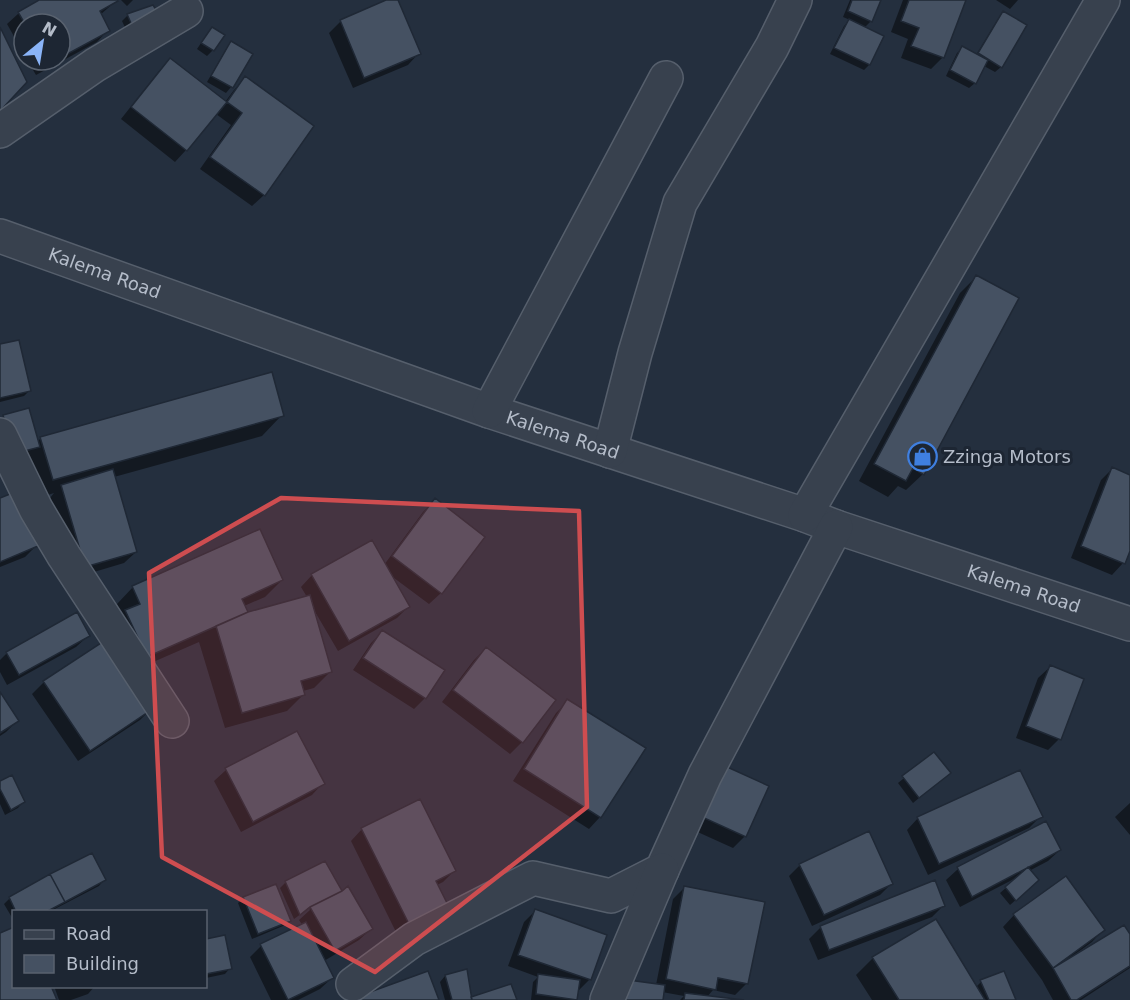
<svg xmlns="http://www.w3.org/2000/svg" width="1130" height="1000" viewBox="0 0 1130 1000" font-family="'DejaVu Sans',sans-serif">
<rect width="100%" height="100%" fill="#242f3e"/>
<path fill="#0007" d="M42,0L116,1L100,15L108,30L97,42L36,75L27,60H60V24H24V54L7,24L19,13Z
M121,0H133L127,6Z
M390,0H396L419,53L408,65L353,88L329,33L341,21Z
M850,0H880L871,21L864,28L869,65L864,70L830,54L844,26L850,20L843,17Z
M903,0H963L943,57L931,69L901,58L908,39L891,32Z
M996,0H1018L1010,9Z
M1003,13L1001,67L995,72L984,66L975,83L969,88L946,76L957,53L963,48L976,55L998,19Z
M128,15L158,16L128,34L122,21Z
M207,34L213,50L207,56L197,49Z
M232,43L251,54L231,87L226,93L207,82L226,49Z
M170,60L225,102L234,90L245,78L264,195L252,206L200,169L231,125L216,114L186,150L175,162L121,119L159,71Z
M976,277L923,474L906,490L898,486L888,497L859,481L960,293Z
M0,346L29,391L24,396L0,402Z
M282,415L262,436L114,477L136,552L124,563L74,578L50,498L54,493L32,500L0,420L4,416L37,442L41,438Z
M1112,469L1130,476V547L1123,563L1112,575L1071,558L1101,480Z
M0,500L36,546L25,557L0,567Z
M435,500L441,593L429,604L390,575L408,607L397,618L338,651L314,610L331,671L314,688L303,691L304,694L287,711L225,728L199,642L128,673L152,708L140,720L78,761L32,694L44,682L106,641L121,616L117,604L133,587L282,580L265,597L244,606L247,614L307,597L301,587L312,575L384,565L423,512Z
M382,632L425,698L414,709L353,670L371,643Z
M88,636L76,647L7,685L0,672V660L7,653Z
M486,648L554,700L522,742L510,754L442,702L474,660Z
M1050,667L1059,739L1048,750L1016,738L1038,678Z
M0,694L17,721L6,732L0,736Z
M568,701L600,817L589,829L513,781L556,713Z
M296,733L323,783L312,795L241,832L214,781L226,770Z
M934,754L943,778L913,803L898,783Z
M714,779L745,836L733,848L691,829Z
M0,783L23,802L18,808L5,815L0,804Z
M1130,803V835L1115,817Z
M1041,816L1029,828L928,875L907,830L918,818Z
M362,829L454,871L443,882L437,885L435,916L397,934L351,841Z
M1060,850L1048,861L1029,871L1032,886L1010,905L1000,893L1015,880L1014,879L960,907L946,880L958,869Z
M91,855L104,880L99,886L49,912H14V921L4,904L10,898Z
M800,865L892,883L880,895L812,926L789,876Z
M286,882L341,894L371,929L359,940L324,961L332,978L320,989L298,1000H271L250,957L261,946L303,926L299,920L310,910L309,908L294,919L280,888Z
M684,888L747,983L735,995L713,990L707,997L732,1000H680L684,996L662,992L661,1000H622L623,987L656,985L673,899Z
M244,898L289,921L283,926L252,939L238,903Z
M943,906L932,917L818,960L809,939L821,927Z
M535,911L605,936L589,980L578,991H577L575,1000H531L533,982L538,977L508,966L524,922Z
M1014,915L1103,930L1092,942L1077,953L1078,955L1130,937V968L1081,1000H1053L1042,980L1003,927Z
M223,937L230,968L225,974L206,978V941Z
M873,958L976,987L981,982L1015,1000H872L856,975Z
M445,976L469,999L515,1000H445L440,982Z
M54,986H95L88,994L71,1000H59Z"/>
<path fill="#455162" stroke="#1f2835" stroke-width="1.5" d="M39,0H117L118,1L100,11L110,31L60,58V24H25L18,12Z
M386,0H398L421,54L364,78L340,20Z
M852,0H881L872,22L848,11Z
M909,0H966L944,58L911,46L919,28L901,21Z
M153,5L160,16L134,30L127,14Z
M1003,11L1027,25L1002,68L978,53Z
M849,19L884,36L870,65L834,48Z
M0,27L27,82L0,111Z
M212,27L225,35L214,51L201,43Z
M231,41L253,54L233,88L211,76Z
M962,46L988,60L976,84L950,70Z
M170,58L227,102L187,151L131,107Z
M245,76L314,126L265,196L210,157L242,113L227,102Z
M976,275L1019,298L924,475L913,468L906,481L874,464Z
M19,340L31,391L0,398V344Z
M272,372L284,416L53,480L40,437Z
M29,408L40,447L13,454L3,415Z
M1112,467L1130,475V551L1125,564L1081,546Z
M113,469L137,552L85,567L61,485Z
M15,492L38,546L0,562V498Z
M435,498L485,537L442,594L392,556Z
M260,529L283,580L242,599L248,612L147,657L125,610L140,604L132,586Z
M372,540L410,607L349,641L311,574Z
M310,595L332,672L301,681L305,695L242,713L216,626L248,612Z
M77,612L90,636L19,675L6,652Z
M382,630L445,670L426,699L363,658Z
M107,639L154,708L90,751L43,681Z
M486,647L556,700L523,743L453,690Z
M1050,665L1084,679L1061,740L1026,726Z
M0,692L19,721L0,733Z
M567,699L646,748L601,818L524,769Z
M297,731L325,784L253,822L225,768Z
M934,752L951,773L919,798L902,776Z
M725,766L769,786L746,837L702,817Z
M1020,770L1043,817L939,864L917,817Z
M12,775L25,802L11,810L0,789V781Z
M420,799L456,871L436,881L448,905L409,924L361,828Z
M1046,821L1061,850L972,897L957,867Z
M869,831L893,884L824,915L799,864Z
M92,853L106,880L65,902L50,874Z
M325,861L342,891L310,907L300,915L285,881Z
M1028,867L1039,880L1016,901L1005,887Z
M50,874L65,902L46,912H16L9,897Z
M1066,876L1105,930L1053,968L1013,914Z
M935,880L945,906L829,950L820,926Z
M276,884L291,921L258,934L243,897Z
M348,886L373,929L335,951L310,907L342,891Z
M684,886L765,902L748,984L718,978L716,990L666,979Z
M535,909L607,935L591,980L518,955Z
M936,919L985,1000H899L872,957Z
M306,922L334,978L288,1000L260,944Z
M1124,925L1130,934V966L1077,1000H1071L1053,968Z
M14,927V986H51L57,1000H0V933Z
M225,935L232,969L206,974V939Z
M467,969L472,1000H452L445,975Z
M428,971L439,1000H348Z
M1004,971L1016,1000H989L980,980Z
M538,974L580,980L577,1000L536,994Z
M628,980L665,985L663,1000H626Z
M511,984L517,1000H472L471,997Z
M685,993L744,1000H684Z"/>
<g fill="none" stroke-linecap="round" stroke-linejoin="round">
<defs>
<g id="minor">
<path d="M0,131L95,65L186,11"/>
<path id="s1" d="M0,236L489,411L805,515L836,527L1130,624"/>
<path d="M489,411L666,78"/>
<path d="M0,435L36,509L64,556L172,721"/>
<path d="M610,451L635,353L680,203L772,47L795,0"/>
<path d="M805,515L1103,0"/>
<path d="M353,984L414,939L533,878L611,896L662,870L705,775L836,527"/>
<path d="M607,1000L662,870"/>
</g>
</defs>
<use href="#minor" stroke="#565f6c" stroke-width="36"/>
<use href="#minor" stroke="#38414e" stroke-width="33"/>
</g>
<path fill="#ce4d50" fill-opacity="0.2" stroke="#ce4d50" stroke-width="4.5" stroke-linejoin="round" d="M281,498L579,511L587,807L375,972L162,857L149,573Z"/>
<defs>
<symbol id="shop-ring" viewBox="-11 -11 22 22"><circle r="9.5" fill="#1d2633" stroke="#3f7fe0" stroke-width="1.5"/><path d="M-5-2.5h2.3a2.7 3.5 0 0 1 5.4 0H5L5.5 6h-11ZM-1.5-2.5h3a1.5 2.3 0 0 0-3 0Z" fill="#3f7fe0"/></symbol>
</defs>
<g fill-rule="evenodd">
<use href="#shop-ring" x="906" y="440" width="33" height="33"/>
</g>
<g text-anchor="middle" stroke-width="6" stroke-linejoin="round" paint-order="stroke">
<g font-size="18" fill="#b4bcc9" stroke="#1d2633">
<text dy="6" stroke="none"><textPath href="#s1" startOffset="111">Kalema Road</textPath></text>
<text dy="6" stroke="none"><textPath href="#s1" startOffset="597">Kalema Road</textPath></text>
<text dy="6" stroke="none"><textPath href="#s1" startOffset="1083">Kalema Road</textPath></text>
</g>
<g font-size="18" fill="#b4bcc9" stroke="#1d2633" text-anchor="start">
<text x="943" y="463">Zzinga Motors</text>
</g>
</g>
<rect x="12" y="910" width="195" height="78" fill="#1d2633" stroke="#59626f" stroke-width="1.5"/>
<rect x="24" y="930" width="30" height="9" fill="#38414e" stroke="#59626f" stroke-width="1.5"/>
<text x="66" y="940" font-size="18" fill="#b4bcc9">Road</text>
<rect x="24" y="955" width="30" height="18" fill="#455162" stroke="#59626f" stroke-width="1.5"/>
<text x="66" y="970" font-size="18" fill="#b4bcc9">Building</text>
<g transform="translate(42 42) rotate(30)"><circle r="28" fill="#1d2633" stroke="#59626f" stroke-width="1.5"/>
<path d="M0-4.5L10 22L0 15L-10 22Z" fill="#8ab4f8"/>
<text y="-9" font-size="16" font-weight="bold" text-anchor="middle" fill="#b4bcc9">N</text>
</g>
</svg>
